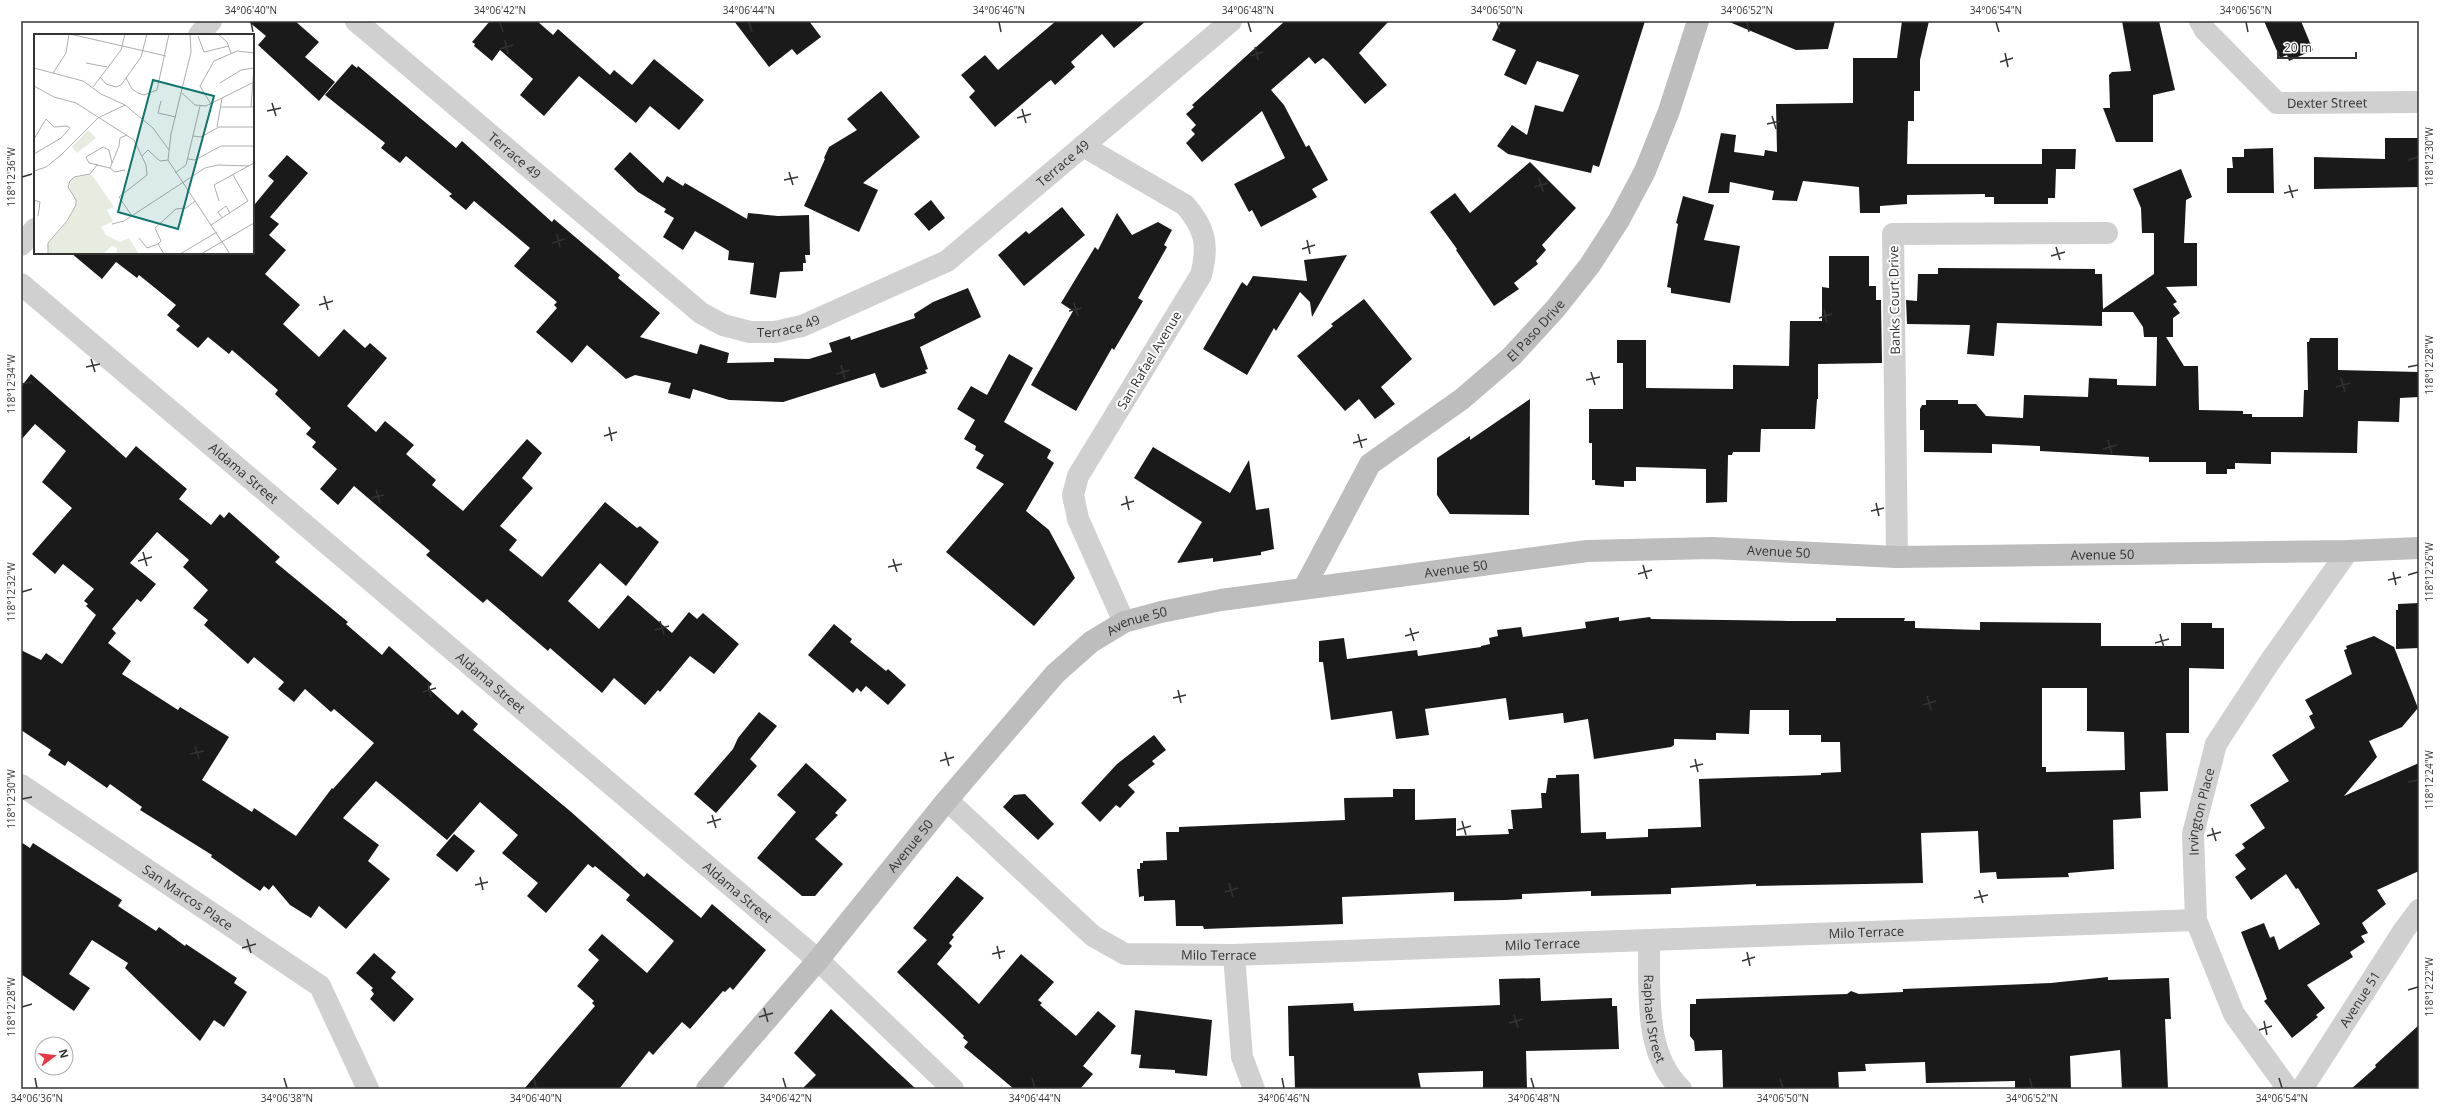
<svg xmlns="http://www.w3.org/2000/svg" width="2440" height="1110" viewBox="0 0 2440 1110" font-family="'Open Sans',sans-serif">
<rect width="100%" height="100%" fill="#fff"/>
<path fill="#1a1a1a" fill-rule="evenodd" d="M248,21H295L319,42L305,57L335,82L319,101L258,45L266,36Z
M490,21H537L553,35L558,29L610,75L614,70L632,85L654,59L704,100L679,130L650,106L636,123L579,76L544,116L520,95L533,79L500,50L492,61L474,46L475,44L472,42Z
M734,21H809L821,37L797,55L792,49L769,67Z
M1056,21H1146L1114,48L1102,34L1071,62L1075,67L1055,85L1051,80L1048,82L995,127L969,97L975,91L961,75L985,55L998,70Z
M1285,21H1389L1359,53L1387,85L1365,104L1328,62L1323,58L1315,64L1309,57L1271,90L1284,105L1306,147L1309,145L1328,180L1312,189L1317,197L1261,227L1252,210L1249,212L1234,184L1285,158L1262,111L1202,162L1186,143L1195,134L1191,130L1196,125L1186,114L1194,107L1192,105Z
M1501,21H1645L1599,167L1593,165L1591,173L1508,154L1497,146L1512,125L1527,135L1535,105L1563,112L1579,75L1537,61L1526,85L1504,75L1516,50L1492,40Z
M1727,21H1835L1828,49L1796,50Z
M1902,21H1929L1920,60V91H1914V121H1908L1907,164H2042V149H2076L2075,169H2056L2055,198H2048V204H1994V197H1985V194L1907,195V204L1880,206V213H1860L1859,187L1803,181L1797,201L1772,200L1774,191L1730,182L1729,193H1708L1721,133L1736,135L1734,152L1764,156L1765,150L1777,152L1776,104L1853,103V58H1897Z
M2122,21H2159L2175,90L2153,95V142H2116L2103,108H2110L2109,75L2112,72L2131,71Z
M2264,21H2301L2313,50L2289,61L2287,55L2280,58Z
M352,64L357,68L358,66L456,148L462,141L552,222L554,219L620,275L618,278L660,313L640,337L697,354L700,344L729,353L727,363L774,362V358L809,359L832,352L829,343L850,336L851,340L915,318L914,314L933,302L968,288L981,317L920,347L928,369L925,370L927,373L883,388L880,387L875,373L783,402L729,400L693,389L690,399L668,393L671,383L635,375L626,379L587,345L572,363L536,332L557,308L554,305L557,302L514,266L530,248L474,201L466,210L449,196L452,194L406,156L400,163L381,148L385,143L325,95Z
M881,91L920,137L863,183L878,190L859,232L804,206L825,159L824,158L829,147L857,130L847,119Z
M2385,138H2419V187L2314,189V157L2385,159Z
M2273,148L2274,193H2227V168H2233L2232,157H2244V149Z
M630,152L663,183L667,176L683,186L685,183L747,219L748,213L778,216L809,215L810,255H805L806,263H803V271L780,272L776,298L750,294L754,263L728,260L729,251L695,231L683,250L663,237L674,218L664,212L666,209L638,192L614,169Z
M287,155L308,173L270,217L279,224L269,235L286,250L265,274L300,305L283,324L319,357L344,329L365,348L370,343L387,358L347,406L376,432L385,421L414,445L406,454L436,480L432,485L463,511L527,439L542,453L522,478L533,488L500,526L517,540L509,550L542,577L605,502L637,528L640,526L659,542L626,586L600,563L568,601L599,629L628,595L672,633L689,612L697,619L703,613L739,644L714,674L690,656L660,692L658,690L645,705L614,678L602,693L550,648L548,651L487,599L483,603L426,555L430,551L354,486L338,505L320,489L337,469L312,447L316,442L306,434L311,428L275,394L278,390L232,350L229,354L208,337L198,348L176,330L180,326L167,315L176,305L139,275L137,278L116,262L102,279L71,253H253V202L255,204L274,181L268,176Z
M1530,162L1576,208L1542,245L1546,250L1536,261L1538,264L1514,283L1519,289L1494,306L1456,250L1457,249L1430,212L1455,193L1470,213Z
M2181,169L2192,197L2186,200L2184,243H2197V286L2166,287L2177,302L2173,304L2180,313L2173,318V337H2166L2184,366H2198L2199,410L2243,411V414H2252V417H2303L2304,390H2308L2307,342H2309L2310,338H2338V370L2419,372V397L2400,398L2399,422L2358,421L2357,453L2271,452V464L2235,463V469H2227V474H2206V462H2149V457L2040,451V446L1992,444V453L1924,452V430H1920V409L1922,405H1926V400H1958V404H1976L1986,416L2023,418L2024,395L2088,397L2089,378L2117,379V385L2156,386L2157,337H2144L2143,327L2133,312H2102V326L1997,323L1994,356L1967,354L1970,325L1907,324L1906,300L1917,301L1918,274H1938V268L2095,269V274H2102L2103,309L2154,274V233H2142L2141,208L2133,189Z
M1683,196L1714,205L1704,240L1740,246L1730,303L1671,293V288L1667,287L1678,224L1676,223Z
M931,200L945,218L929,231L914,214Z
M1062,207L1085,235L1024,286L998,255L1026,231L1029,234Z
M1117,213L1132,235L1158,222L1172,230L1164,245L1167,247L1138,298L1143,301L1114,350L1112,348L1076,411L1031,385L1073,311L1061,303L1095,247L1098,250Z
M1347,255L1312,317L1310,302L1300,292L1276,331L1274,328L1247,375L1203,349L1242,282L1247,286L1253,276L1307,281L1304,260Z
M1829,256H1869V286H1876V300H1881L1882,363L1818,364V399H1817L1815,429H1761L1760,452H1733L1732,455H1728L1727,502L1706,503V469L1636,467V481H1624V487L1595,485V480H1592V443H1589V409H1623V363H1617V340H1646V388L1733,389V365L1789,366L1790,321H1822V287L1829,288Z
M1364,299L1412,359L1381,387L1395,404L1375,419L1359,399L1345,411L1297,356L1333,326L1331,324Z
M1009,354L1033,368L1004,422L1051,450L1047,458L1054,463L1026,511L1049,530L1075,578L1034,626L946,552L1004,484L976,468L984,455L975,450L976,446L964,439L975,420L957,409L971,386L987,395Z
M31,374L126,458L136,446L187,489L179,499L211,525L220,514L224,518L229,512L280,557L275,562L348,622L346,624L382,655L389,646L432,684L428,688L458,715L462,710L478,724L473,730L570,811L644,877L647,873L701,918L712,904L766,950L733,990L730,987L725,992L723,991L690,1029L682,1022L653,1055L649,1051L619,1089H524L595,1006L592,1003L594,1001L577,986L599,960L588,950L602,934L647,973L674,941L626,900L630,895L595,866L593,868L588,864L546,913L527,896L538,883L502,853L518,835L480,802L447,840L376,781L343,818L379,845L368,861L390,879L346,929L319,906L311,918L290,905L273,885L269,890L264,886L260,891L211,857L212,855L140,810L142,807L110,784L107,788L68,761L65,766L48,755L51,750L21,730V650L41,660L46,653L62,664L96,615L86,606L88,604L84,601L94,589L63,564L55,574L32,554L72,508L42,482L66,451L35,424L21,440V387ZM157,532L189,560L183,567L208,590L193,608L208,620L204,625L248,664L254,657L284,682L278,689L294,702L305,689L331,712L334,709L374,743L333,789L332,788L296,836L254,808L252,812L202,780L229,737L180,707L178,710L122,674L131,661L108,643L116,633L112,629L137,599L141,602L156,584L130,563Z
M1530,399L1529,515L1450,514L1437,495V458L1470,436V440Z
M1153,447L1230,493L1249,460L1256,510L1269,508L1274,549L1261,552V555L1213,562V558L1177,563L1202,522L1134,478Z
M2419,603V648L2396,649V610H2398V604Z
M1619,617V621L1650,617L1651,619L1789,621H1836V618H1905L1904,621H1915V628L1980,630V622L2101,623V646H2181V623H2212V628H2224V669L2189,668V733H2166L2168,791L2140,792L2141,818L2113,820L2114,869L2068,873L2069,877L1997,879L1996,872L1980,873L1978,831L1921,833L1923,883L1756,886V884L1671,888V894L1591,896V891L1522,894V899L1506,900L1454,901V892L1342,897L1343,924L1204,929L1203,926H1176L1175,900L1144,901V896L1139,897L1137,869H1140V863H1143V861L1167,860L1166,832H1179V827L1345,820L1344,798L1393,797V789H1415V820L1456,818V836L1509,834L1508,829H1513L1511,810L1542,808L1541,793H1546L1548,778H1556V775L1579,774L1581,833L1606,832V839L1648,837V829L1701,827L1699,779L1821,775V773L1841,772L1840,742H1821V735H1789V710H1750L1749,734L1716,733V740L1674,739V745L1671,747L1594,759L1588,719L1564,723L1563,713L1509,720L1506,698L1425,709L1429,735L1396,739L1392,711L1331,720L1323,662H1319V641L1344,638L1347,659L1417,650L1418,656L1481,647V646L1490,644L1489,638L1498,636L1497,630L1521,627L1523,637L1586,628L1585,622ZM2042,688H2087V731L2124,732L2125,770L2046,772V767H2042Z
M834,624L852,639L850,642L886,671L888,669L906,685L888,705L866,686L861,692L857,688L853,693L808,655Z
M2374,636L2394,647L2418,708L2402,727L2369,741L2377,757L2344,796L2419,763V871L2377,890L2386,904L2362,923L2368,933L2361,936L2365,942L2350,952L2353,957L2307,985L2325,1008L2316,1015L2318,1017L2292,1038L2264,1001L2267,999L2241,932L2264,923L2270,938L2274,936L2279,950L2320,924L2298,888L2296,889L2286,874L2251,900L2235,877L2246,869L2235,855L2245,848L2242,844L2265,828L2250,805L2289,781L2272,755L2315,728L2309,716L2313,714L2305,700L2352,674L2344,650L2347,649L2346,646Z
M759,712L777,726L750,759L757,766L716,813L694,794L733,749L738,738Z
M1154,735L1166,750L1152,761L1155,764L1128,785L1135,792L1120,808L1116,805L1100,822L1081,803L1117,764Z
M806,763L847,800L835,813L838,815L815,839L843,864L815,896H802L757,858L796,812L777,795Z
M1025,794L1054,824L1038,840L1003,807L1014,795Z
M454,834L475,851L457,872L436,855Z
M21,842L30,848L33,843L122,900L118,906L156,931L159,927L185,946L186,944L237,978L234,983L247,992L224,1027L214,1020L200,1041L125,968L128,963L92,940L69,974L90,988L74,1011L21,974Z
M957,876L984,898L952,935L954,937L949,943L952,946L937,964L979,1004L1021,954L1054,982L1038,1000L1042,1003L1040,1005L1076,1036L1098,1011L1116,1026L1083,1066L1093,1074L1080,1089H1014L964,1047L968,1042L963,1038L964,1036L897,972L927,940L913,928Z
M374,953L396,972L391,978L414,999L394,1022L370,999L374,994L371,990L373,988L356,973Z
M2108,977V980L2169,978L2171,1019H2165L2168,1089H2122L2120,1050L2070,1056L2071,1089H2015V1081L1926,1083L1925,1062L1865,1064L1866,1071L1838,1072L1839,1089H1723L1722,1050L1695,1051L1694,1041L1690,1036V1004H1696V999L1847,994L1851,991L1859,994L1903,992V989L2051,983Z
M1540,978L1541,1001L1612,998V1006H1617L1619,1049L1526,1051L1527,1089H1483V1071L1418,1073L1421,1089H1295L1294,1056H1289L1288,1006L1353,1003L1354,1011L1500,1005L1499,979Z
M831,1009L889,1064L916,1089H802L816,1075L794,1053Z
M1135,1010L1212,1020L1207,1076L1175,1073V1070L1139,1068L1141,1055L1131,1054Z
M2419,1025V1089H2351L2376,1067L2375,1065Z"/>
<g fill="none" stroke-linecap="round" stroke-linejoin="round">
<g stroke="#d0d0d0" stroke-width="22">
<path id="s1" d="M356,21L701,313L723,325L750,332H775L802,326L947,261L1231,21"/>
<path id="s2" d="M2200,21L2205,30L2277,103L2419,102"/>
<path d="M199,35L211,21"/>
<path d="M1083,146L1185,205C1205,228 1209,245 1201,275L1078,476L1073,495L1078,519L1124,622"/>
<path d="M21,245L35,229"/>
<path id="s3" d="M21,284L818,960L953,1089"/>
<path d="M1897,557L1893,234L2107,233"/>
<path id="s4" d="M21,785L320,986L368,1089"/>
<path id="s5" d="M947,800L1093,936L1125,954L1234,955L2196,920"/>
<path id="s6" d="M1649,941C1650,990 1643,1053 1681,1089"/>
<path d="M1234,955L1242,1057L1254,1089"/>
<path id="s7" d="M2288,1089L2234,1014L2196,920L2193,834L2216,744L2269,663L2348,551"/>
<path id="s8" d="M2302,1089L2404,930L2419,910"/>
</g>
<g stroke="#bdbdbd" stroke-width="22">
<path id="s9" d="M1304,588L1370,464L1462,399L1512,356L1556,308L1590,265L1619,220L1645,171L1669,111L1698,21"/>
<path id="s10" d="M707,1089L818,960L947,800L1055,674L1091,642L1124,622L1161,612L1221,600L1587,551L1712,548L1897,557L2348,551L2419,548"/>
</g>
</g>
<path fill="none" stroke="#333" stroke-width="1.5" d="M251,22L253,32M500,22L503,32M749,22L752,32M999,22L1001,32M1248,22L1251,32M1497,22L1500,32M1747,22L1749,32M1996,22L1999,32M2246,22L2248,32M505,40L508,54M1255,47L1258,60M500,49L513,45M2005,53L2008,67M1250,56L1263,52M2000,62L2013,58M272,103L276,116M1022,109L1026,123M267,111L281,108M1772,116L1776,129M1017,118L1031,114M1767,124L1780,121M2408,160L2418,157M789,172L793,185M22,177L32,174M1539,178L1543,192M784,180L798,177M2289,185L2293,198M1534,187L1548,183M2284,193L2298,190M557,234L560,247M1307,240L1310,254M552,243L565,239M2056,247L2060,260M1302,249L1315,245M2051,256L2065,252M324,296L328,310M1074,303L1078,316M319,305L333,301M1824,309L1827,323M1069,311L1082,308M1819,318L1832,314M91,359L95,372M841,365L845,379M86,367L100,364M2408,367L2418,365M1591,372L1595,385M836,374L850,370M2341,378L2345,392M1586,380L1600,377M22,384L32,382M2336,387L2350,383M609,427L612,441M1358,434L1362,448M604,436L617,432M2108,440L2112,454M1353,443L1367,439M2103,449L2117,445M376,490L380,503M1126,496L1129,510M371,498L384,495M1876,503L1879,516M1121,505L1134,501M1871,511L1884,508M143,552L147,566M893,559L897,572M138,561L152,557M1643,565L1647,579M888,567L902,564M2393,572L2396,585M1638,574L1652,570M2408,575L2418,572M2388,580L2401,577M22,592L32,589M660,621L664,635M1410,628L1414,641M655,630L669,626M2160,634L2164,648M1405,636L1419,632M2155,643L2169,639M428,683L431,697M1178,690L1181,703M423,692L436,688M1927,696L1931,710M1173,698L1186,695M1923,705L1936,701M195,746L199,759M945,752L949,766M190,754L204,751M1695,759L1698,772M940,761L954,757M1690,767L1703,764M2408,782L2418,780M22,799L32,797M712,815L716,828M1462,821L1466,835M707,823L721,819M2212,828L2216,841M1457,830L1471,826M2207,836L2221,832M480,877L483,890M1229,883L1233,897M475,885L488,882M1979,890L1983,903M1225,892L1238,888M1974,898L1988,895M247,939L251,953M997,946L1000,959M242,948L256,944M1747,952L1750,966M992,954L1005,951M1742,961L1755,957M2408,990L2418,987M22,1007L32,1004M764,1008L768,1022M1514,1015L1518,1028M759,1017L773,1013M2264,1021L2267,1035M1509,1023L1523,1019M2259,1030L2272,1026M35,1078L37,1088M284,1078L287,1088M534,1078L536,1088M783,1078L786,1088M1032,1078L1035,1088M1282,1078L1284,1088M1531,1078L1534,1088M1780,1078L1783,1088M2030,1078L2032,1088M2279,1078L2282,1088"/>
<g text-anchor="middle" stroke-width="4" stroke-linejoin="round" paint-order="stroke">
<g font-size="13" fill="#333" stroke="#fff">
<text dy="5" stroke="none"><textPath href="#s2" startOffset="163">Dexter Street</textPath></text>
<text dy="5" stroke="none"><textPath href="#s1" startOffset="208">Terrace 49</textPath></text>
<text dy="5" stroke="none"><textPath href="#s1" startOffset="868">Terrace 49</textPath></text>
<text transform="translate(1894 300) rotate(-91)" y="5">Banks Court Drive</text>
<text dy="5" stroke="none"><textPath href="#s1" startOffset="544">Terrace 49</textPath></text>
<text dy="5" stroke="none"><textPath href="#s9" startOffset="354">El Paso Drive</textPath></text>
<text transform="translate(1149 360) rotate(-59)" y="5">San Rafael Avenue</text>
<text dy="5" stroke="none"><textPath href="#s3" startOffset="292">Aldama Street</textPath></text>
<text dy="5" stroke="none"><textPath href="#s10" startOffset="1289">Avenue 50</textPath></text>
<text dy="5" stroke="none"><textPath href="#s10" startOffset="1613">Avenue 50</textPath></text>
<text dy="5" stroke="none"><textPath href="#s10" startOffset="965">Avenue 50</textPath></text>
<text dy="5" stroke="none"><textPath href="#s10" startOffset="641">Avenue 50</textPath></text>
<text dy="5" stroke="none"><textPath href="#s3" startOffset="616">Aldama Street</textPath></text>
<text dy="5" stroke="none"><textPath href="#s7" startOffset="303">Irvington Place</textPath></text>
<text dy="5" stroke="none"><textPath href="#s10" startOffset="317">Avenue 50</textPath></text>
<text dy="5" stroke="none"><textPath href="#s3" startOffset="940">Aldama Street</textPath></text>
<text dy="5" stroke="none"><textPath href="#s4" startOffset="201">San Marcos Place</textPath></text>
<text dy="5" stroke="none"><textPath href="#s5" startOffset="978">Milo Terrace</textPath></text>
<text dy="5" stroke="none"><textPath href="#s5" startOffset="654">Milo Terrace</textPath></text>
<text dy="5" stroke="none"><textPath href="#s5" startOffset="330">Milo Terrace</textPath></text>
<text dy="5" stroke="none"><textPath href="#s8" startOffset="107">Avenue 51</textPath></text>
<text dy="5" stroke="none"><textPath href="#s6" startOffset="78">Raphael Street</textPath></text>
</g>
</g>
<g transform="translate(34 34)">
<rect width="220" height="220" fill="#fff"/>
<path d="M54,96L62,104L43,119L38,113ZM55,141H58L80,173L73,176L79,187L67,193L72,201L86,208L95,204L105,220H82L83,214L78,212L69,220H15L13,211L34,187L43,170L35,153L38,144Z" fill="#e6ecdf"/>
<path fill="none" stroke="#adadad" stroke-width="1" d="M36,0L132,22M156,0L157,18L137,100L134,126L196,220M184,0L193,8L197,19M164,2L170,18L195,12M52,29L73,33M0,34L49,47L67,60L91,71L119,94L135,116M19,39L32,19L35,0M66,43L72,50L82,53L87,51L107,23L113,0M92,44L98,55L104,59L110,61L123,56L135,0M186,49L207,36L220,34M0,52L20,63L42,69L100,106L112,131L113,141L85,163L98,182M59,53L87,16L91,0M148,59L161,71L172,72L220,48M127,67L124,79L142,83M177,70L166,52L180,27L203,17L220,19M186,73H220M217,73L220,32M183,93L188,64M159,102L167,103L185,93H220M0,105L12,85L20,93L33,92L36,94L27,104L0,120M108,122L114,116L126,127L134,126M154,125L161,126L187,112H220M64,131L55,129L52,123L69,113L75,116L78,129M76,134L81,138L91,136M0,137L12,133L26,122L64,84L91,71M141,139L152,131L166,72M0,166L6,168L4,182M185,167L180,151L220,129M188,184L184,178L192,172L196,179M78,190L90,187L171,134L184,131L215,132M177,191L214,167L199,141M105,204L113,214L124,210M14,220V209L33,187L42,171V166L34,153L36,147L40,143L56,140L63,131L76,134L85,112L86,104L93,101M130,220L124,210L127,207L121,194L142,175L152,174L161,167M146,220L183,198M167,220L220,189"/>
<path fill="#0f766e" fill-opacity="0.15" stroke="#0f766e" stroke-width="2" d="M119,46L180,62L144,195L84,178Z"/>
<rect width="220" height="220" fill="none" stroke="#333" stroke-width="2"/>
</g>
<rect width="2440" height="1110" fill="none" stroke="#ffffff" stroke-width="44"/>
<g transform="translate(54 1056) rotate(75)"><circle r="19" fill="#ffffff" stroke="#adadad"/>
<path d="M0-3L7 15L0 10L-7 15Z" fill="#e63946"/>
<text y="-6" font-size="11" font-weight="bold" text-anchor="middle" fill="#333333">N</text>
</g>
<path d="M2278 52v6h78v-6" fill="none" stroke="#333333" stroke-width="2"/>
<text x="2284" y="52" font-size="12" fill="#333333" stroke="#ffffff" stroke-width="3" paint-order="stroke">20 m</text>
<rect x="22" y="22" width="2396" height="1066" fill="none" stroke="#333" stroke-width="1.5"/>
<g font-size="10" text-anchor="middle" fill="#333">
<text x="251" y="14">34°06'40"N</text>
<text x="500" y="14">34°06'42"N</text>
<text x="749" y="14">34°06'44"N</text>
<text x="999" y="14">34°06'46"N</text>
<text x="1248" y="14">34°06'48"N</text>
<text x="1497" y="14">34°06'50"N</text>
<text x="1747" y="14">34°06'52"N</text>
<text x="1996" y="14">34°06'54"N</text>
<text x="2246" y="14">34°06'56"N</text>
<text transform="translate(2429 157) rotate(-90)" y="4">118°12'30"W</text>
<text transform="translate(11 177) rotate(-90)" y="4">118°12'36"W</text>
<text transform="translate(2429 365) rotate(-90)" y="4">118°12'28"W</text>
<text transform="translate(11 384) rotate(-90)" y="4">118°12'34"W</text>
<text transform="translate(2429 572) rotate(-90)" y="4">118°12'26"W</text>
<text transform="translate(11 592) rotate(-90)" y="4">118°12'32"W</text>
<text transform="translate(2429 780) rotate(-90)" y="4">118°12'24"W</text>
<text transform="translate(11 799) rotate(-90)" y="4">118°12'30"W</text>
<text transform="translate(2429 987) rotate(-90)" y="4">118°12'22"W</text>
<text transform="translate(11 1007) rotate(-90)" y="4">118°12'28"W</text>
<text x="37" y="1102">34°06'36"N</text>
<text x="287" y="1102">34°06'38"N</text>
<text x="536" y="1102">34°06'40"N</text>
<text x="786" y="1102">34°06'42"N</text>
<text x="1035" y="1102">34°06'44"N</text>
<text x="1284" y="1102">34°06'46"N</text>
<text x="1534" y="1102">34°06'48"N</text>
<text x="1783" y="1102">34°06'50"N</text>
<text x="2032" y="1102">34°06'52"N</text>
<text x="2282" y="1102">34°06'54"N</text>
</g>
</svg>
